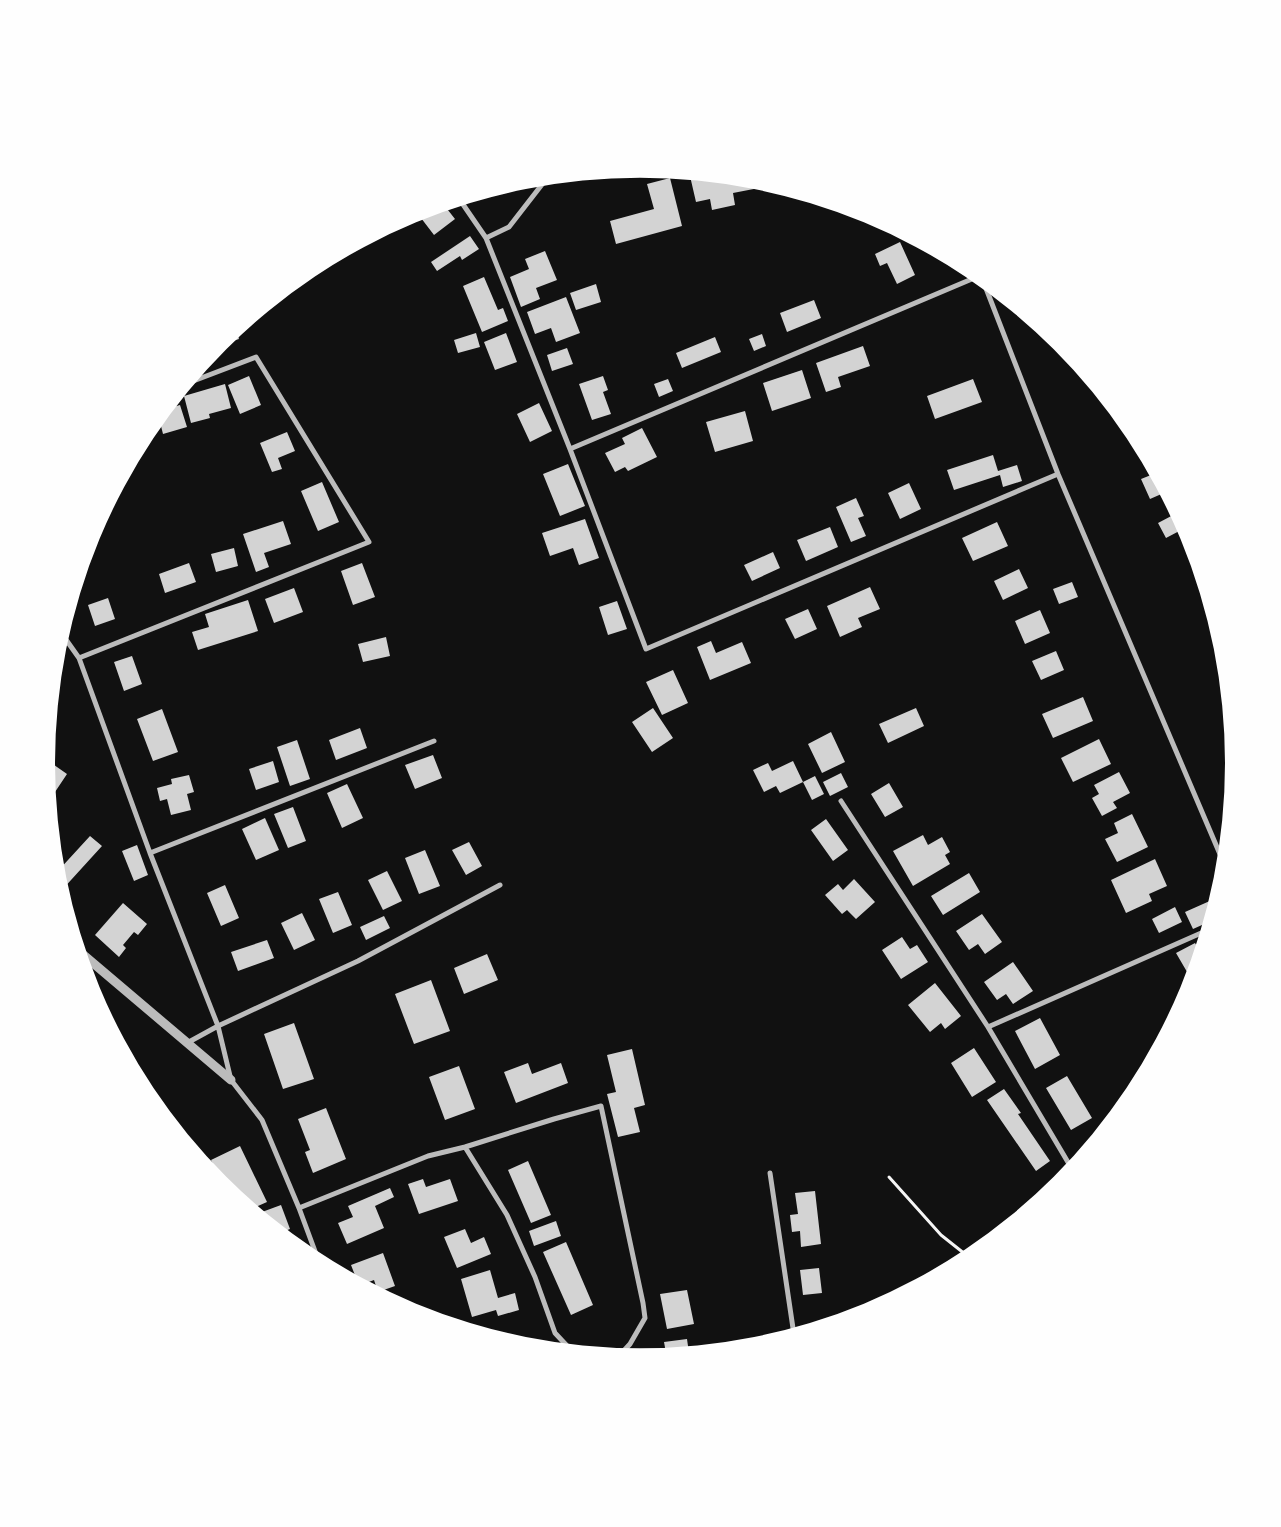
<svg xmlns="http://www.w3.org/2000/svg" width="1281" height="1527" viewBox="0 0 1281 1527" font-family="'Nunito Sans',sans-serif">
<rect width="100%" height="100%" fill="#111"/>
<path fill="#d3d3d3" d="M695,175L757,181L763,183L764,187L733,193L735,205L712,210L710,199L696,202L690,176Z
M670,178L682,226L616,244L610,221L654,209L647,184Z
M444,205L455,219L434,235L421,218L434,208Z
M470,236L479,249L462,260L460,256L437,271L431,262Z
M900,242L915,275L897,284L887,263L880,266L875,254Z
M545,251L557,280L536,288L540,299L521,307L510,277L529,269L525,259Z
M484,277L498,310L503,308L508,321L482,332L463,286Z
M596,284L601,302L576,310L570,293Z
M566,297L580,333L556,342L551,328L535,334L527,312Z
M814,300L821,318L787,332L780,313Z
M236,330L239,339L218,346L221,343Z
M476,333L480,347L458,353L454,340Z
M506,333L517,362L495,370L484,342Z
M762,334L766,346L754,351L749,339Z
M715,337L721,352L682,368L676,353Z
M863,346L870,366L838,377L841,387L826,392L816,363Z
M567,348L573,364L552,371L547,355Z
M802,370L811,398L772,411L763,383Z
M249,376L261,405L240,414L228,385Z
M603,376L608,390L603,392L611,414L592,420L579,384Z
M668,379L673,391L659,397L654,384Z
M973,379L982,402L935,419L927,396Z
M225,384L231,408L209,414L210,418L191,423L184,396Z
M539,403L552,431L530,442L517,414Z
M1110,404L1124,420L1117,423Z
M180,405L187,427L163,434L159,418L166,409Z
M745,411L753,441L715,452L706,422Z
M642,428L657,457L628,471L625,467L615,472L605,453L625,444L622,438Z
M287,432L295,451L278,458L282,469L272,472L260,443Z
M993,455L998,471L1017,465L1022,481L1003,487L1000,475L954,490L947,470Z
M568,464L585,506L560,516L543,474Z
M1156,473L1166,492L1150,499L1141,479Z
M322,482L339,522L318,531L301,491Z
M909,483L921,509L900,519L888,493Z
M856,498L864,516L858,518L866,536L851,542L836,507Z
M1177,513L1185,528L1166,538L1158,523Z
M585,519L599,558L579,565L573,548L550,556L542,533Z
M283,521L291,544L264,553L269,567L256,572L243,534Z
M997,522L1008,546L973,561L962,538Z
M830,527L838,547L806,561L797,540Z
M234,548L238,566L216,572L211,554Z
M773,552L780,568L752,581L744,565Z
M189,563L196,582L165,593L159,574Z
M362,563L375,597L353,605L341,571Z
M1019,569L1028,588L1003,600L994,581Z
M1072,582L1078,597L1059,604L1053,589Z
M870,587L880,609L858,618L862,627L840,637L827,606Z
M294,588L303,612L274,623L265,599Z
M108,598L115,619L95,626L88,605Z
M248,600L258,631L198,650L192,632L209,627L205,614Z
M617,601L627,629L608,635L599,607Z
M808,609L817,629L795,639L785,619Z
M1040,610L1050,633L1025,644L1015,621Z
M386,637L390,656L363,662L358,644Z
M711,641L716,653L742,642L751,663L710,680L697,647Z
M1056,651L1064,670L1041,680L1032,661Z
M132,656L142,684L124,691L114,662Z
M673,670L688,703L662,715L646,682Z
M1083,697L1093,721L1053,738L1042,714Z
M653,708L673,738L652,752L632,722Z
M916,708L924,726L888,743L879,724Z
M162,709L178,752L153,761L137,719Z
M360,728L367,748L336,760L329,740Z
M831,732L845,762L822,773L808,744Z
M1099,739L1111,764L1073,782L1061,758Z
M297,740L310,779L290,786L277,747Z
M433,755L442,778L415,789L405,765Z
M47,760L67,774L55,792L49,788Z
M273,761L279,782L256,790L249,769Z
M793,761L803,782L780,793L776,786L764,792L753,770L768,763L772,771Z
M1119,772L1130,793L1113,802L1117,808L1102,816L1092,798L1099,794L1094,785Z
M841,773L848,787L830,796L823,782Z
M189,775L194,792L187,794L191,810L171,815L167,799L160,801L157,788L172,784L171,779Z
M815,776L824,794L812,800L803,782Z
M889,783L903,807L885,817L871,794Z
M347,784L363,818L342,828L327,793Z
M293,807L306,841L288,848L274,814Z
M1132,814L1148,847L1117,862L1105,839L1118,833L1114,823Z
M265,818L279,850L256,860L242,829Z
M826,819L848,850L833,861L811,830Z
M923,835L928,845L942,837L950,852L945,855L950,864L913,886L893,851Z
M90,836L102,846L61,891L57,872Z
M469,842L482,866L466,875L452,850Z
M137,845L148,875L134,881L122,851Z
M425,850L440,886L419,894L405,858Z
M1155,859L1167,886L1149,894L1152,901L1126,913L1111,880Z
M387,871L402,901L383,910L368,880Z
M969,873L980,892L943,915L931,896Z
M854,879L875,902L856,919L847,910L842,914L825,895L838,884L843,890Z
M225,885L239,918L221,926L207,893Z
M338,892L352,925L333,933L319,899Z
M1212,900L1215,907L1211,921L1193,929L1185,912Z
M123,903L147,924L138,935L134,932L123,945L126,948L119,957L95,935Z
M1175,907L1182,922L1159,933L1152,919Z
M302,913L315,940L294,950L281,923Z
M982,914L1002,942L985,954L978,944L969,950L956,931Z
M384,916L390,928L366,940L360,927Z
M902,937L910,949L917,945L928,962L901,979L882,950Z
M267,940L274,958L238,971L231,952Z
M1195,943L1201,953L1195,974L1190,977L1176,953Z
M487,954L498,980L464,994L454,968Z
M1013,962L1033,991L1013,1004L1006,994L997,1000L984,982Z
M431,980L450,1031L414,1044L395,994Z
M935,983L961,1016L945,1029L941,1023L930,1032L908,1005Z
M1040,1018L1060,1055L1035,1069L1015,1031Z
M294,1023L314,1079L283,1089L264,1034Z
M974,1048L996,1082L972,1097L951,1063Z
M632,1049L645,1105L634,1108L640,1132L618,1137L607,1094L616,1092L607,1055Z
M528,1063L532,1074L561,1063L568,1083L516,1103L504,1072Z
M459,1066L475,1109L445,1120L429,1077Z
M1067,1076L1092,1118L1071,1130L1046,1088Z
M1004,1089L1021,1113L1018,1114L1050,1161L1036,1171L987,1100Z
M326,1108L346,1159L313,1173L305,1152L310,1150L298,1119Z
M240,1146L267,1202L251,1209L225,1188L211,1160Z
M528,1161L551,1215L531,1223L508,1170Z
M423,1179L426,1187L450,1179L458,1201L419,1214L408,1184Z
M390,1188L394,1197L375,1206L384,1228L347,1244L338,1223L353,1217L348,1206Z
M815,1191L821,1244L801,1247L800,1231L792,1232L790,1215L798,1214L795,1193Z
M281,1205L290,1229L280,1233L265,1221L262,1212Z
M556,1221L561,1236L534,1246L529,1231Z
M465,1229L471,1243L484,1237L491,1254L457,1268L444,1237Z
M566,1242L593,1305L571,1315L543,1252Z
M383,1253L395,1286L378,1292L374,1280L361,1285L358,1283L351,1265Z
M819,1268L822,1293L803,1295L800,1270Z
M490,1270L498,1298L515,1293L519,1310L498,1316L496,1310L472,1317L461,1279Z
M687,1290L694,1324L667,1329L660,1294Z
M829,1318L835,1322L822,1326Z
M765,1337L781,1339L764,1344Z
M687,1339L689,1353L660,1356V1353H666L664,1342Z"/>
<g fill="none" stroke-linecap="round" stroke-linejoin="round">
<path stroke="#f5f5f5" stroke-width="3" d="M889,1177L941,1235L970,1258"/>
<path stroke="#bcbcbc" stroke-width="5" d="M460,200L486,238L570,449L646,649L1058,474
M486,238L509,227L547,178
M982,278L1058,474L1225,866
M570,449L979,276
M62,634L79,658L150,853L218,1026L231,1080L262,1120L299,1208L319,1262
M79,658L369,542L256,357L188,383
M841,801L988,1027L1072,1169
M150,853L434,741
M988,1027L1208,930
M187,1043L218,1026L358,961L500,885
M465,1147L507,1215L535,1277L555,1333L569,1348L583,1352
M770,1173L794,1335
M299,1208L428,1156L465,1147L554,1119L601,1106L643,1303L645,1318L630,1344L619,1356"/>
<path stroke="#bcbcbc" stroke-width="9" d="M80,952L231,1080"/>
</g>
<path d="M0 0H1281V1527H0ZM55 763a585 585 0 1 1 1170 0a585 585 0 1 1-1170 0Z" fill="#fefefe" fill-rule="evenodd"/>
</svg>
